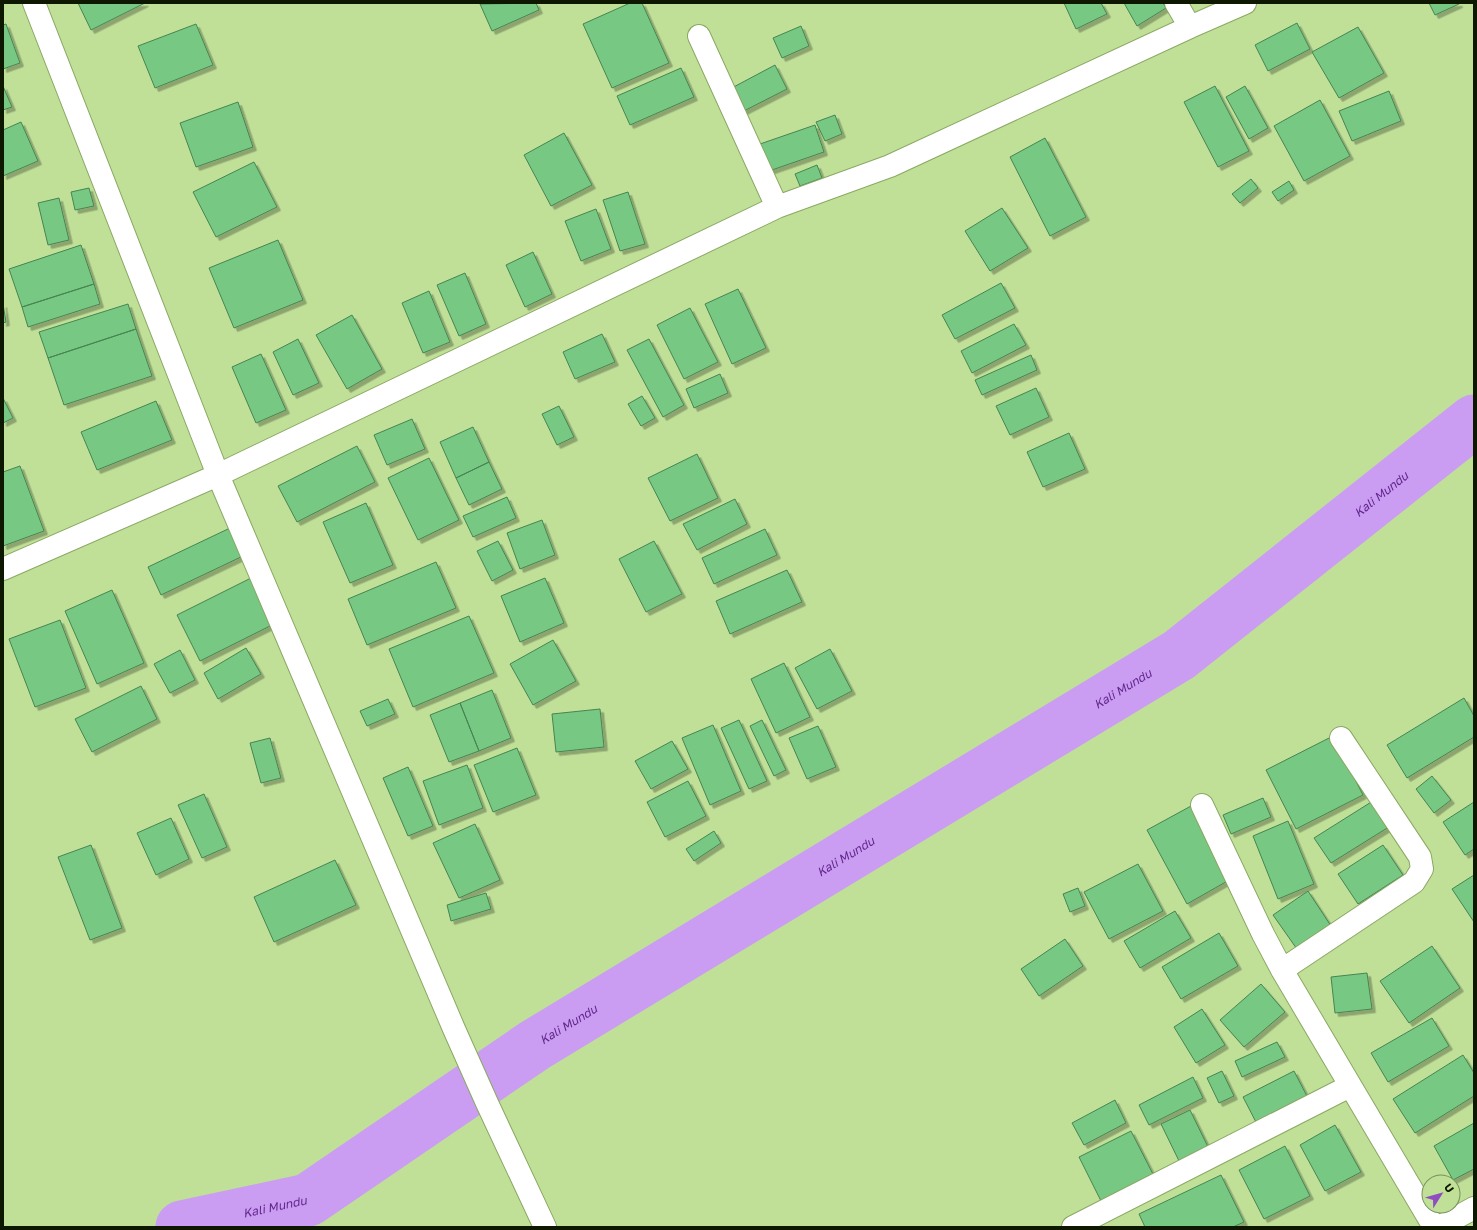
<svg xmlns="http://www.w3.org/2000/svg" width="1477" height="1230" viewBox="0 0 1477 1230" font-family="'Golos Text',sans-serif">
<defs>
<filter id="shadow"><feDropShadow dx="3.5" dy="3.5" stdDeviation="0" flood-color="#0004"/></filter>
</defs>
<rect width="100%" height="100%" fill="#c0e098"/>
<g fill="none" stroke-linecap="round" stroke-linejoin="round">
<path stroke="#ca9df3" stroke-width="53" id="s1" d="M182,1227L308,1200L535,1045L1179,655L1474,421"/>
</g>
<path fill="#76c882" stroke="#478451" filter="url(#shadow)" d="M78,3H145L91,30Z
M536,3L539,10L492,31L480,4Z
M630,3H642L669,63L612,88L583,24Z
M1064,3H1101L1107,14L1076,29Z
M1124,3H1163L1166,8L1137,26Z
M1429,3H1459V4L1435,15Z
M1297,23L1310,49L1268,71L1255,45Z
M6,24L20,63L3,69V25Z
M196,24L213,65L155,88L138,46Z
M801,26L809,46L782,58L773,38Z
M1358,27L1384,73L1339,98L1312,52Z
M775,65L787,89L740,113L728,90Z
M681,68L694,97L630,125L617,96Z
M3,86L12,107L3,110Z
M1215,86L1249,151L1218,167L1184,102Z
M1245,86L1268,128L1249,139L1226,97Z
M1389,91L1401,121L1352,141L1339,111Z
M1320,100L1350,156L1304,181L1274,126Z
M238,102L253,147L196,167L180,123Z
M835,115L842,134L825,141L816,122Z
M21,122L38,161L3,176V130Z
M815,125L824,152L769,171L760,144Z
M564,133L592,185L551,206L524,155Z
M1045,138L1086,217L1050,236L1010,157Z
M254,162L277,207L216,237L193,192Z
M817,165L822,178L800,186L795,174Z
M1251,179L1258,188L1240,203L1232,194Z
M1289,181L1294,190L1278,201L1272,192Z
M89,188L94,206L75,210L71,192Z
M628,192L645,244L620,251L603,200Z
M59,198L69,240L48,245L38,203Z
M1002,208L1028,248L990,271L965,231Z
M596,209L611,249L581,261L565,221Z
M278,240L303,300L234,328L209,268Z
M81,245L94,284L22,307L9,269Z
M533,252L552,294L525,307L506,265Z
M465,273L486,324L459,336L437,285Z
M1001,283L1015,308L955,339L942,315Z
M94,284L100,304L28,327L22,307Z
M738,289L766,348L732,364L705,304Z
M429,291L450,342L423,353L402,303Z
M3,304L6,322L3,323Z
M128,304L136,329L48,358L39,332Z
M690,308L718,362L684,379L657,325Z
M352,315L382,369L347,389L316,335Z
M1014,324L1026,345L972,373L961,351Z
M136,329L152,376L64,405L48,358Z
M602,334L615,362L575,379L563,352Z
M298,339L319,383L293,395L273,352Z
M649,339L684,405L663,417L627,350Z
M261,354L286,410L256,423L232,367Z
M1031,355L1037,370L982,395L975,380Z
M720,374L728,393L694,408L686,389Z
M1036,388L1049,417L1010,435L996,406Z
M642,396L655,418L641,426L628,404Z
M3,398L13,418L3,423Z
M156,401L172,440L97,470L81,432Z
M559,406L574,437L557,445L542,414Z
M412,419L425,449L387,465L374,435Z
M473,427L489,462L456,478L440,442Z
M1069,433L1085,469L1043,487L1027,452Z
M357,446L375,482L297,522L278,486Z
M697,454L718,498L670,521L648,478Z
M429,458L459,520L418,540L388,478Z
M489,462L502,489L469,505L456,478Z
M20,466L44,531L3,546V472Z
M507,497L516,518L473,537L463,516Z
M735,499L747,524L697,550L683,524Z
M366,503L393,565L350,583L323,522Z
M542,520L555,555L520,569L507,533Z
M230,528L243,556L161,595L148,567Z
M765,529L777,555L714,584L702,558Z
M498,541L513,570L492,581L477,551Z
M654,541L682,594L646,612L619,559Z
M436,562L456,608L367,645L348,599Z
M787,570L802,602L730,634L716,601Z
M255,576L278,622L200,661L177,615Z
M545,578L564,623L520,642L501,596Z
M112,590L144,663L97,684L65,611Z
M469,616L494,673L413,707L389,649Z
M60,620L86,688L35,707L9,639Z
M553,640L576,681L533,705L510,664Z
M246,648L261,674L218,699L204,673Z
M830,649L852,691L817,709L795,668Z
M180,650L195,680L170,693L154,664Z
M784,663L810,717L776,733L751,679Z
M141,686L157,719L92,752L75,719Z
M492,690L511,738L479,751L460,703Z
M1464,698L1474,716V737L1407,778L1387,745Z
M388,699L395,714L367,726L360,711Z
M460,703L479,751L449,762L430,715Z
M600,709L604,747L556,752L552,714Z
M739,720L767,781L749,789L721,728Z
M762,720L786,770L774,776L750,726Z
M713,725L741,791L710,805L682,738Z
M818,726L836,767L807,779L789,738Z
M1333,736L1363,795L1296,829L1266,770Z
M270,738L281,778L261,783L250,743Z
M672,741L688,769L651,789L635,761Z
M517,748L536,795L493,812L474,765Z
M467,765L483,808L439,825L423,781Z
M408,767L433,826L408,836L383,778Z
M1432,776L1451,800L1434,813L1416,789Z
M688,781L706,816L665,837L647,802Z
M204,794L227,847L202,858L178,805Z
M1263,798L1271,817L1231,834L1223,815Z
M1376,799L1392,825L1331,863L1314,838Z
M1474,802V849L1465,855L1443,822Z
M1191,806L1231,879L1187,904L1147,830Z
M171,818L189,859L156,875L137,833Z
M1288,821L1314,884L1278,899L1253,836Z
M475,824L500,880L459,898L433,843Z
M714,831L721,843L694,861L686,849Z
M91,845L122,928L90,940L58,857Z
M1383,845L1403,875L1358,904L1338,874Z
M335,860L356,905L274,942L254,897Z
M1138,864L1163,911L1109,939L1084,892Z
M1474,875V922L1452,889Z
M1078,888L1085,906L1070,912L1063,894Z
M1308,891L1333,929L1299,952L1273,915Z
M486,893L491,909L451,921L447,905Z
M1175,911L1191,938L1140,968L1124,941Z
M1219,933L1238,966L1181,999L1162,967Z
M1065,939L1083,966L1039,996L1021,969Z
M1432,946L1460,988L1409,1023L1380,981Z
M1367,973L1372,1009L1335,1013L1331,977Z
M1261,984L1285,1012L1244,1047L1220,1020Z
M1202,1009L1225,1045L1196,1063L1174,1027Z
M1432,1018L1449,1046L1388,1082L1371,1053Z
M1277,1042L1285,1057L1242,1077L1235,1061Z
M1463,1055L1474,1073V1096L1415,1133L1393,1099Z
M1222,1071L1234,1096L1219,1103L1207,1078Z
M1294,1071L1309,1100L1258,1126L1243,1097Z
M1193,1077L1203,1098L1149,1125L1139,1105Z
M1115,1100L1126,1123L1084,1145L1072,1123Z
M1190,1110L1210,1151L1181,1165L1161,1124Z
M1474,1123V1169L1453,1180L1434,1146Z
M1335,1125L1361,1172L1325,1191L1300,1145Z
M1131,1131L1156,1180L1104,1207L1079,1157Z
M1285,1146L1310,1196L1264,1219L1239,1170Z
M1221,1175L1244,1222L1233,1227H1145L1139,1214Z"/>
<g fill="none" stroke-linecap="round" stroke-linejoin="round">
<defs>
<path id="street" d="M1176,3L1190,27
M699,36L777,207
M3,569L218,475L777,207L890,166L1190,27L1245,3
M1202,805L1263,934L1282,970L1434,1227
M1282,970L1414,882L1422,869L1420,857L1341,738
M1073,1227L1350,1086
M1439,1227L1474,1208"/>
<path id="secondary" d="M34,3L218,475L454,1029L487,1103L545,1227"/>
</defs>
<use href="#street" stroke="#8aa863" stroke-width="24"/>
<use href="#secondary" stroke="#8aa863" stroke-width="24"/>
<use href="#street" stroke="#fff" stroke-width="22"/>
<use href="#secondary" stroke="#fff" stroke-width="22"/>
</g>
<g text-anchor="middle" stroke-width="4" stroke-linejoin="round" paint-order="stroke">
<g font-size="12" font-style="italic" fill="#61278a" stroke="#c0e098">
<text dy="4" stroke="none"><textPath href="#s1" startOffset="1415">Kali Mundu</textPath></text>
<text dy="4" stroke="none"><textPath href="#s1" startOffset="1091">Kali Mundu</textPath></text>
<text dy="4" stroke="none"><textPath href="#s1" startOffset="767">Kali Mundu</textPath></text>
<text dy="4" stroke="none"><textPath href="#s1" startOffset="443">Kali Mundu</textPath></text>
<text dy="4" stroke="none"><textPath href="#s1" startOffset="95">Kali Mundu</textPath></text>
</g>
</g>
<rect width="1477" height="1230" fill="none" stroke="#0e1800" stroke-width="8"/>
<g transform="translate(1441 1194) rotate(53)"><circle r="19" fill="#c0e098" stroke="#79905b"/>
<path d="M0-3L7 15L0 10L-7 15Z" fill="#8f4dc1"/>
<text y="-6" font-size="11" font-weight="bold" text-anchor="middle" fill="#0e1800">U</text>
</g>
</svg>
